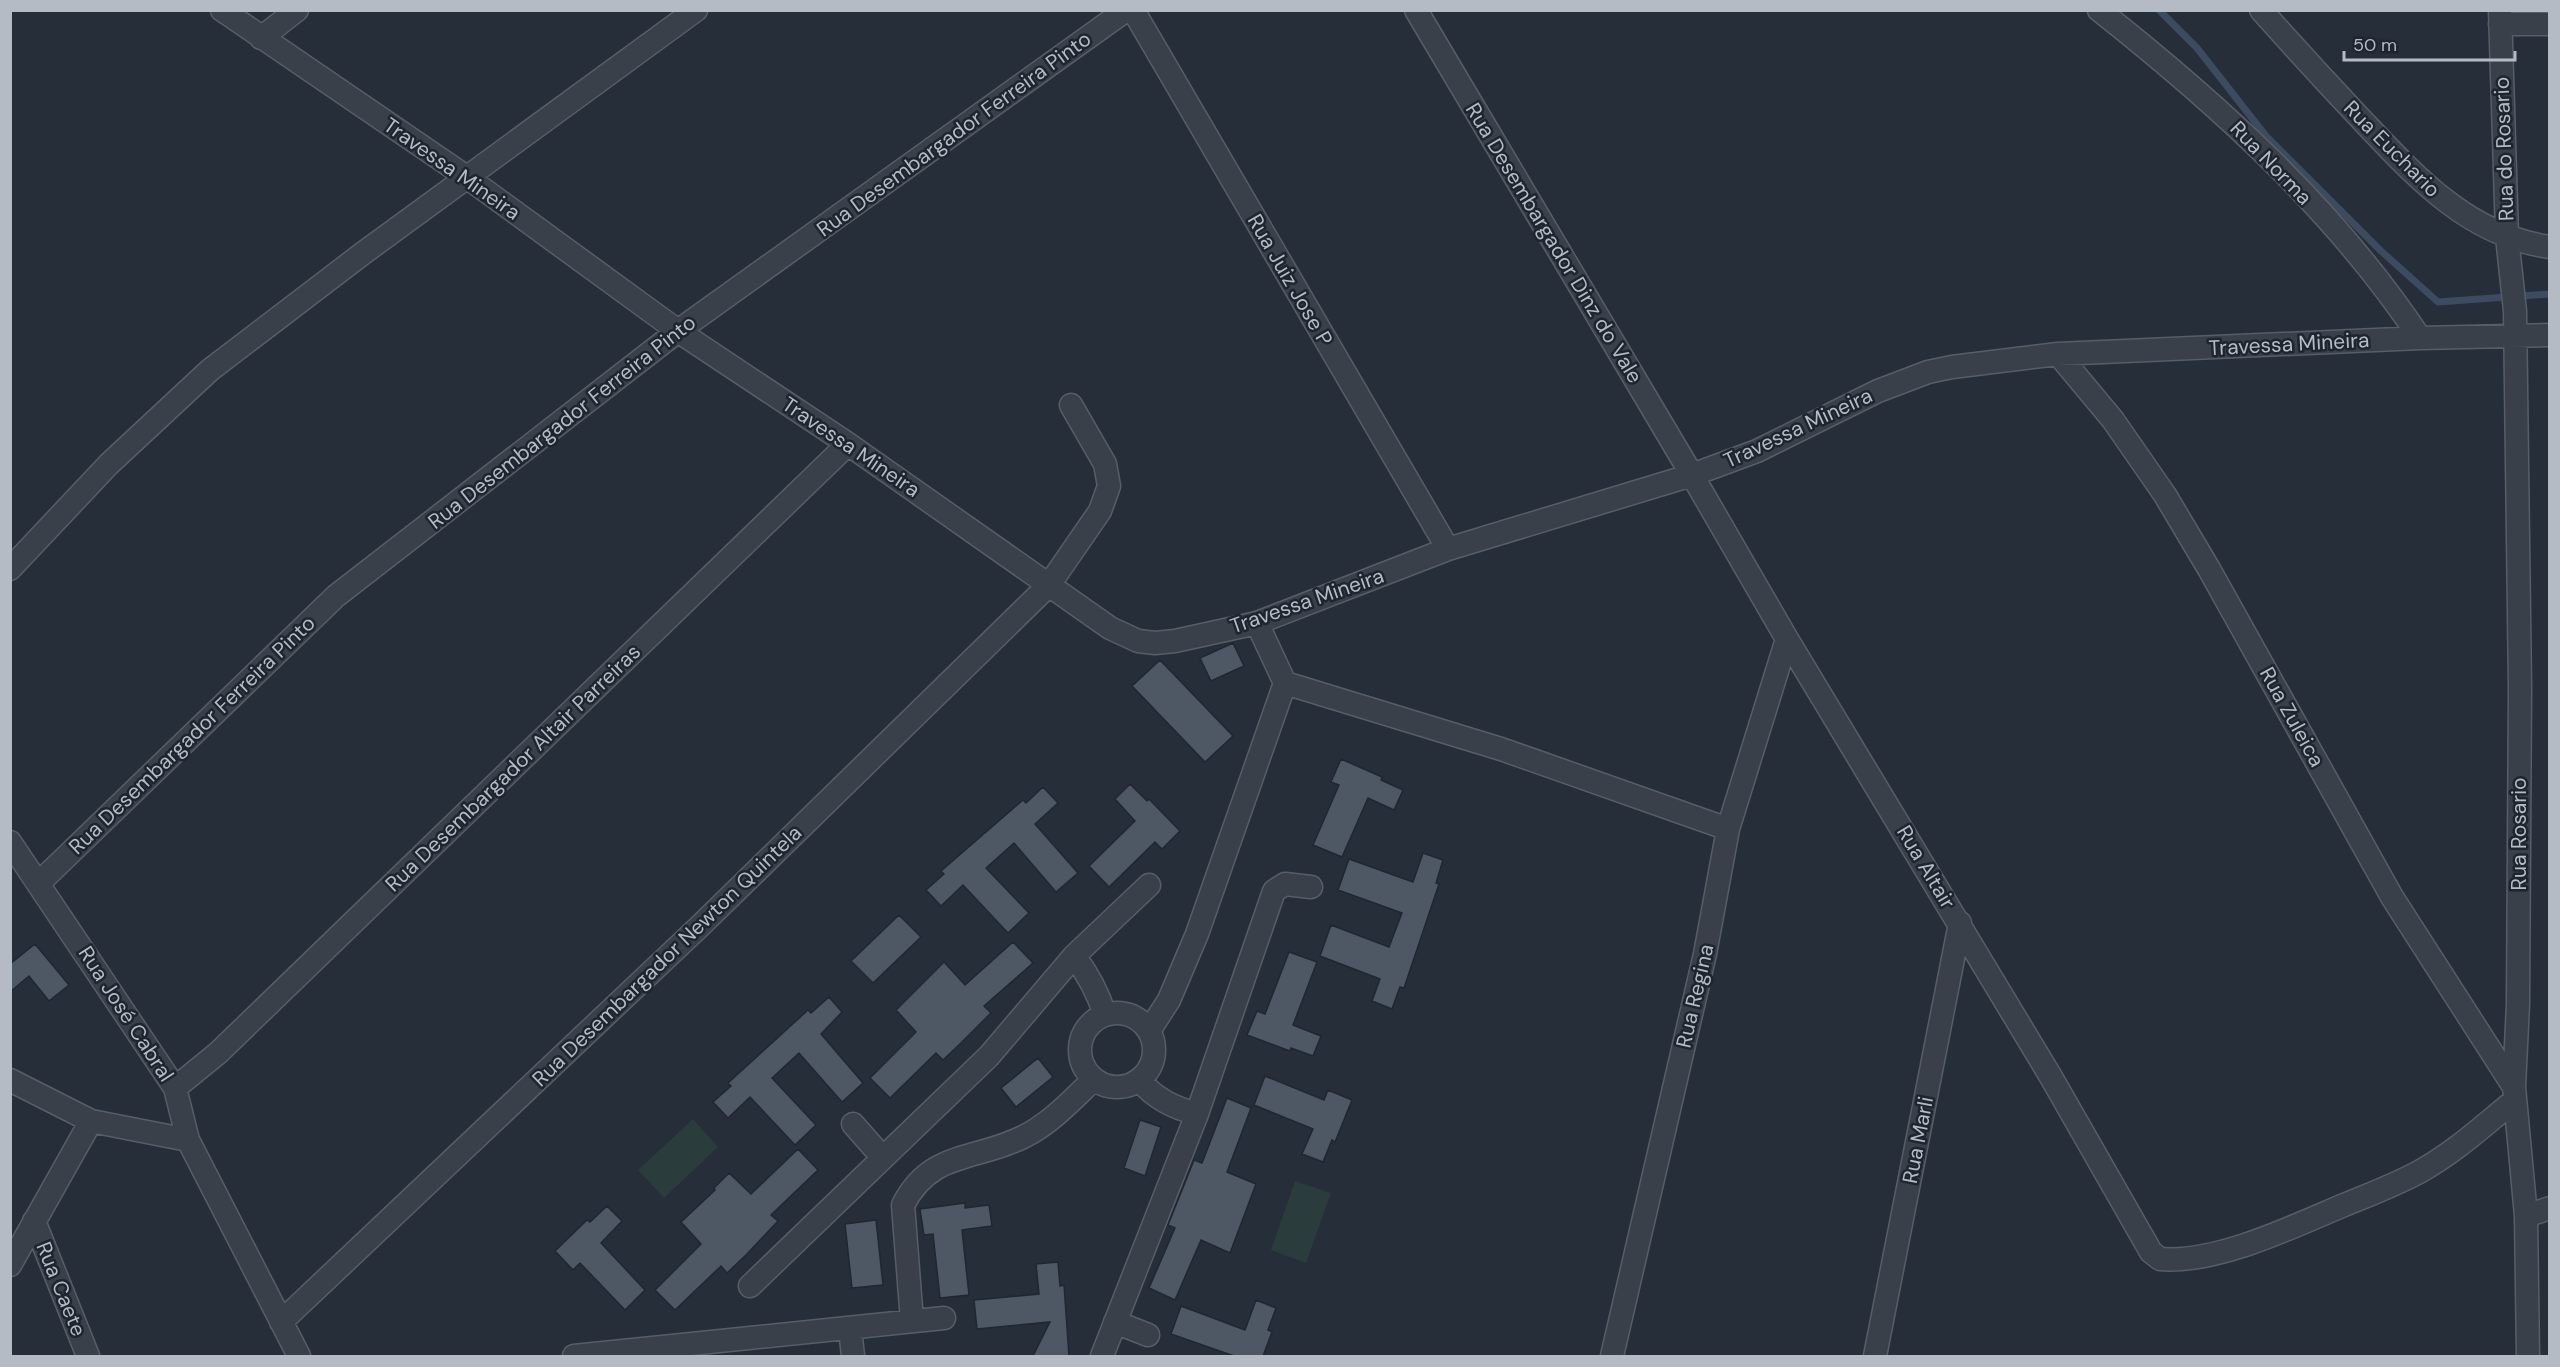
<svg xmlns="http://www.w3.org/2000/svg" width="2560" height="1367" viewBox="0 0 2560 1367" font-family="'DM Sans',sans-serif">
<rect width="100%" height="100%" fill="#252e39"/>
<path fill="#2a3c3c" d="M693,1119L718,1147L664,1198L638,1170Z
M1295,1181L1331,1193L1306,1263L1271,1250Z"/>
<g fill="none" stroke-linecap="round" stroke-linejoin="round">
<path stroke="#3d4b60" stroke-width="7" d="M2159,10L2197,48L2266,136L2381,251L2438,302L2550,294"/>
</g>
<path fill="#4e5865" stroke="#202731" stroke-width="1.5" d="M1233,643L1244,666L1211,681L1200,658Z
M1160,660L1233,736L1205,762L1132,686Z
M1341,759L1382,777L1381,780L1403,790L1394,810L1368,798L1342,857L1313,845L1339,785L1331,782Z
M1130,784L1147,801L1149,799L1180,831L1162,849L1155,842L1109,887L1089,866L1135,821L1115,799Z
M1043,787L1058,803L1035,824L1078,873L1056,892L1014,843L986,868L1029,913L1008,933L963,885L941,906L926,890L944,874L941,871L1023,800L1026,803Z
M1423,853L1443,860L1436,883L1439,884L1404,988L1400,987L1392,1009L1372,1001L1380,979L1320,956L1331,925L1389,947L1402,913L1338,890L1349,859L1413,882Z
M899,915L921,937L873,983L851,961Z
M1013,942L1033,963L984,1006L991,1013L961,1043L943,1060L936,1053L890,1098L870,1078L916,1032L896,1010L944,962L965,985Z
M35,944L69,985L49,1001L29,976L10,992V964Z
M1289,952L1317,962L1293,1025L1321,1036L1313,1056L1291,1048L1290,1051L1247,1035L1257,1011L1265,1014Z
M829,997L842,1012L821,1034L863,1083L842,1102L799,1053L772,1078L816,1125L795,1145L750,1097L728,1118L713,1102L731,1086L728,1083L808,1010L811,1013Z
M1038,1058L1053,1077L1016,1107L1001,1088Z
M1265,1076L1324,1100L1328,1090L1352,1100L1335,1142L1332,1140L1323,1162L1302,1154L1313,1129L1254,1105Z
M1227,1098L1251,1108L1227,1172L1256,1184L1230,1253L1201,1240L1175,1300L1149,1288L1175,1228L1168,1225L1194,1160L1202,1163Z
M1140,1120L1161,1127L1145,1176L1124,1168Z
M798,1149L818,1170L771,1215L778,1221L746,1255L727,1273L721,1266L675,1310L655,1290L701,1244L681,1222L715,1190L714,1188L729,1173L751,1194Z
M965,1203V1208L989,1205L992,1226L962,1230L969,1295L940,1298L933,1234L924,1235L920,1209Z
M607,1206L622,1221L601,1243L645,1290L625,1310L580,1263L573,1270L555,1251L587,1220L590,1222Z
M876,1220L883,1285L852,1288L845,1224Z
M1058,1262L1060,1286L1064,1285L1069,1356H1033L1050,1322L977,1329L974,1300L1039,1294L1036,1264Z
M1256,1300L1276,1308L1268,1330L1272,1332L1263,1356H1234L1171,1334L1181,1306L1245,1330Z"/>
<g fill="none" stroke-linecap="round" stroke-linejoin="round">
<defs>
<path id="minor" d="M222,10L468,178L678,331L848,444L1110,628L1138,641L1155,643L1175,641L1257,623L1448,549L1692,475L1757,451L1878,391L1928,372L1952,367L2058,354L2420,338L2550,335
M1133,10L1448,549
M1416,10L1692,475L1787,639L2051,1077L2151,1252L2160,1259C2216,1264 2292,1227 2344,1205C2369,1195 2395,1185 2419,1172C2454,1153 2484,1125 2515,1100
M2099,10C2219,105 2335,210 2420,338
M2261,10C2294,47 2327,83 2360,118C2414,175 2468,236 2550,247
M2500,10L2507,237L2515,311L2520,689L2518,1004L2514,1087L2526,1216L2528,1356
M2500,24H2550
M261,38L297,10
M2058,354L2113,420L2165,495L2209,569L2392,897L2514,1087
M10,569L109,464L210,370L362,254L696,10
M1285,683L1501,749L1728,829
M10,842L175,1088L188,1140L299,1356
M39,883L336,596L678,331L1126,10
M1074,956C1088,974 1098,993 1105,1015
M1080 1050a37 37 0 1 1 74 0a37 37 0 1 1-74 0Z
M1149,1031L1169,1000L1197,934L1285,683L1257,623
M10,1080L91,1121L188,1140
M1139,1080C1156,1099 1172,1107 1197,1114
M175,1088L218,1053L848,444
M853,1124L883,1158
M2526,1216L2550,1208
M34,1221L88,1356
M10,1265L91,1121
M750,1286L989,1056L1074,956L1149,885
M912,1321L903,1205C931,1150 976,1161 1023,1137C1050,1124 1072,1100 1094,1079
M281,1322L701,925L1049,585L1100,511L1109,486L1105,464L1071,405
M1115,1322L1148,1335
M850,1329L853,1356
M574,1356L944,1318
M1102,1356L1197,1114L1274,891L1285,884L1311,887
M1612,1356L1705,954L1728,829L1787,639
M1875,1356L1960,923"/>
</defs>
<use href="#minor" stroke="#575e68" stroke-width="25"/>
<use href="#minor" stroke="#39404a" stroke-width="22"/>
</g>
<g text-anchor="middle" stroke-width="5" stroke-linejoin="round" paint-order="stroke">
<g font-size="21" fill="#b4bbc5" stroke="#1e252f">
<text transform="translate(954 134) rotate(-36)" y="7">Rua Desembargador Ferreira Pinto</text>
<text transform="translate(2392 149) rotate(45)" y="7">Rua Euchario</text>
<text transform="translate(2504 149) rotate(-92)" y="7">Rua do Rosario</text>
<text transform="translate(2271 163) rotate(46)" y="7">Rua Norma</text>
<text transform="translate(452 169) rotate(35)" y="7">Travessa Mineira</text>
<text transform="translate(1554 243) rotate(59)" y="7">Rua Desembargador Dinz do Vale</text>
<text transform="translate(1290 280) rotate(60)" y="7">Rua Juiz Jose P</text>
<text transform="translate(2289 344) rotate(-3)" y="7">Travessa Mineira</text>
<text transform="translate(562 422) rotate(-38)" y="7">Rua Desembargador Ferreira Pinto</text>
<text transform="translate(1798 428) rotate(-25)" y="7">Travessa Mineira</text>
<text transform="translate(851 447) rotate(34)" y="7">Travessa Mineira</text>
<text transform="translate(1307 601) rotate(-19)" y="7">Travessa Mineira</text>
<text transform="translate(2292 717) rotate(61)" y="7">Rua Zuleica</text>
<text transform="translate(192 735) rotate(-44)" y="7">Rua Desembargador Ferreira Pinto</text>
<text transform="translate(513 768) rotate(-44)" y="7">Rua Desembargador Altair Parreiras</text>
<text transform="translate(2519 834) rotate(-90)" y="7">Rua Rosario</text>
<text transform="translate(1926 867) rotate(59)" y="7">Rua Altair</text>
<text transform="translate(667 956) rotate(-44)" y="7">Rua Desembargador Newton Quintela</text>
<text transform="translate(1695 996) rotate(-77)" y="7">Rua Regina</text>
<text transform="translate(126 1014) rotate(57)" y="7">Rua José Cabral</text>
<text transform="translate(1918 1140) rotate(-79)" y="7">Rua Marli</text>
<text transform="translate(61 1289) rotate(68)" y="7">Rua Caete</text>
</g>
</g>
<rect width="2560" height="1367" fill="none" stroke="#b4bbc5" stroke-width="24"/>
<path d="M2344 51v9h171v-9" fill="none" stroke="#b4bbc5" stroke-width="3"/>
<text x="2353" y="51" font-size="18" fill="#b4bbc5" stroke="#1e252f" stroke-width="4.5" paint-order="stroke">50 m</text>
</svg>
